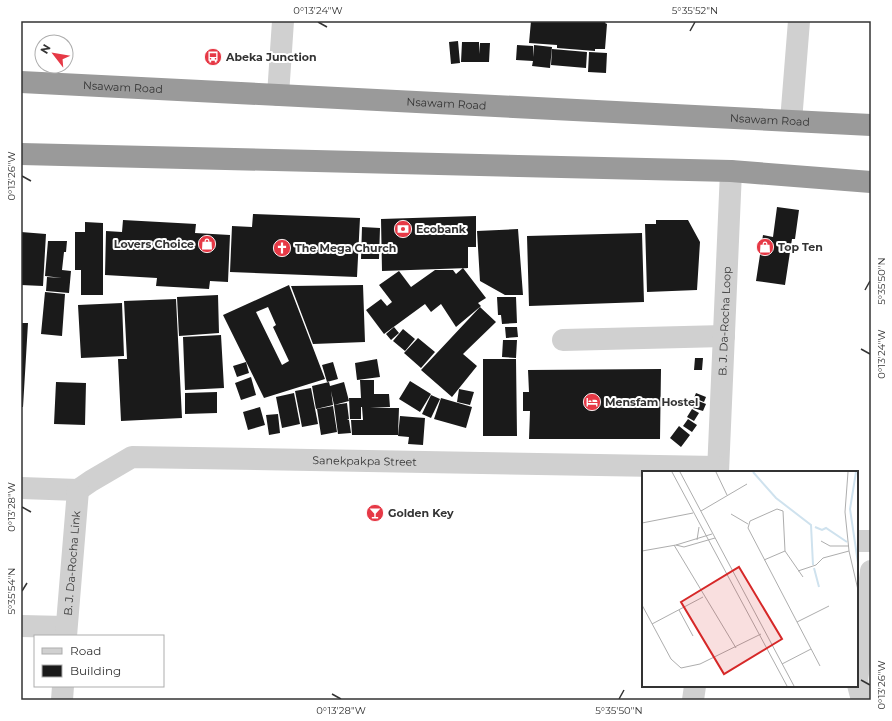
<svg xmlns="http://www.w3.org/2000/svg" width="892" height="721" viewBox="0 0 892 721" font-family="Montserrat,sans-serif">
<rect width="100%" height="100%" fill="#fff"/>
<path fill="#1a1a1a" fill-rule="evenodd" d="M531,21H606L605,23L607,24L605,49H595V51L557,48V45L529,43Z
M458,41L460,63L451,64L449,42Z
M462,42H479V54L480,43H490L489,62H461Z
M517,45L533,46V57L534,45L552,47L550,68L532,66L533,61L516,60Z
M552,49L587,52L586,68L551,65Z
M589,52L607,53L606,73L588,72Z
M777,207L799,210L795,239H792L785,285L756,281L763,235L773,237Z
M253,214L360,218L357,277L230,272L232,226L252,227Z
M476,216V247H468V268L382,271L381,219Z
M123,220L196,224L195,233L230,235L228,282L210,281L209,289L156,286L157,278L105,275L106,231L122,232Z
M656,220H688L700,242L697,290L647,292L645,224H656Z
M85,222L103,223V295H81V270H75V232H85Z
M362,227L380,228L379,259H361Z
M518,229L523,295H505L480,281L477,231Z
M21,232L46,234L43,286L21,285Z
M642,233L644,302L529,306L527,236Z
M48,241H67L66,252H64L62,270L71,271L69,293L46,291L47,277L62,278L45,276Z
M463,268L486,298L478,303L481,306L456,327L441,304L431,312L425,304L384,334L366,310L381,299L387,306L392,302L379,285L399,271L411,287L435,270H453L456,274Z
M289,285L325,379L264,398L223,315ZM268,307L276,325L273,327L289,361L282,365L256,312Z
M363,285L365,342L313,344L291,286Z
M45,292L65,294L62,336L41,334Z
M218,295L219,333L179,336L177,297Z
M497,297H516L517,323L502,324L501,315H498Z
M176,299L182,418L121,421L118,359H127L124,301Z
M122,303L124,356L81,358L78,305Z
M480,307L496,322L463,354L477,366L452,397L421,370Z
M21,323H28L23,407H21Z
M394,327L399,333L391,340L386,334Z
M505,327H517L518,337L506,338Z
M403,329L415,339L405,351L393,341Z
M221,335L224,388L185,390L183,337Z
M418,338L435,352L421,368L404,353Z
M503,340H517L516,358L502,357Z
M695,358H703L702,370H694Z
M377,359L380,377L357,380L355,363Z
M483,359H516L517,436H483Z
M246,362L249,373L237,377L233,366Z
M333,362L338,379L327,382L322,365Z
M661,369L660,439H529L530,411H523V392H529L528,370Z
M251,377L256,395L241,400L235,383Z
M360,380H374V394H389L390,407L370,408H399L398,435H352L351,420H363L362,407H361V419H350L349,398H361Z
M410,381L431,394L420,412L399,399Z
M56,382L86,383L85,425L54,424Z
M329,382L330,386L344,382L349,401L334,405L347,403L349,419L347,420H349L351,433L338,434L334,405L331,391L333,405L316,409L312,386Z
M311,388L318,424L302,427L295,391Z
M459,389L474,392L470,405L457,402Z
M217,392V413L185,414V393Z
M294,393L300,424L282,428L276,397Z
M696,393L706,397L704,402L694,398Z
M431,395L440,399L431,418L422,414Z
M441,398L472,407L466,428L434,419Z
M696,400L706,404L703,411L693,408Z
M333,406L337,432L321,435L317,409Z
M260,407L265,425L248,430L243,412Z
M692,409L699,413L694,421L687,417Z
M278,414L280,433L269,435L266,415Z
M400,416L425,418L423,445L408,444L409,437L398,436Z
M688,419L697,425L692,432L683,426Z
M679,426L690,435L681,447L670,438Z"/>
<g fill="none" stroke-linecap="round" stroke-linejoin="round">
<g stroke="#d0d0d0" stroke-width="22">
<path d="M278,95L283,21"/>
<path d="M791,121L799,21"/>
<path d="M563,340L724,336"/>
<path id="s1" d="M718,472L731,171"/>
<path id="s2" d="M21,488L78,490L91,481L132,457L718,467"/>
<path d="M857,541H871"/>
<path d="M21,626L66,627"/>
<path id="s3" d="M66,636L78,490"/>
<path d="M857,681L871,571"/>
<path d="M857,681L862,700"/>
<path d="M62,700L63,686"/>
<path d="M693,700L695,686"/>
</g>
<g stroke="#9a9a9a" stroke-width="22">
<path id="s4" d="M21,82L871,125"/>
<path d="M21,154L731,171L871,182"/>
</g>
</g>
<path fill="none" stroke="#333" stroke-width="1.5" d="M318,22L327,27M690,31L695,22M22,176L31,181M865,290L870,281M861,349L870,354M22,507L31,512M22,591L27,583M861,680L870,685M332,694L341,699M619,699L624,690"/>
<defs>
<symbol id="bus-disc" viewBox="-11 -11 22 22"><circle r="9.5" fill="#e63946" stroke="#fff"/><path d="M-5-6H5V4H4V6H2V4H-2V6H-4V4H-5ZM-3.5-4V0h7V-4ZM-3.5 1.2v1.5H-2V1.2ZM2 1.2v1.5H3.5V1.2Z" fill="#fff"/></symbol>
<symbol id="bank-disc" viewBox="-11 -11 22 22"><circle r="9.5" fill="#e63946" stroke="#fff"/><path d="M-6-4H6V4H-6ZM0-2.3a2.3 2.3 0 1 0 0 4.6a2.3 2.3 0 1 0 0-4.6Z" fill="#fff"/></symbol>
<symbol id="shop-disc" viewBox="-11 -11 22 22"><circle r="9.5" fill="#e63946" stroke="#fff"/><path d="M-5-2.5h2.3a2.7 3.5 0 0 1 5.4 0H5L5.5 6h-11ZM-1.5-2.5h3a1.5 2.3 0 0 0-3 0Z" fill="#fff"/></symbol>
<symbol id="church-disc" viewBox="-11 -11 22 22"><circle r="9.5" fill="#e63946" stroke="#fff"/><path d="M-1.2-6h2.4v3.5h3.3v2.4h-3.3V6h-2.4V-.1h-3.3v-2.4h3.3Z" fill="#fff"/></symbol>
<symbol id="hotel-disc" viewBox="-11 -11 22 22"><circle r="9.5" fill="#e63946" stroke="#fff"/><path d="M-6-4.5h1.5V1H6V5H4.5V3h-9V5H-6ZM-4 0a1.8 1.8 0 1 1 3.6 0ZM.5 0V-2.5h3Q6-2.5 6 0Z" fill="#fff"/></symbol>
<symbol id="bar-disc" viewBox="-11 -11 22 22"><circle r="9.5" fill="#e63946" stroke="#fff"/><path d="M-6-5H6L.8 .8V4.5H3.5V6h-7V4.5H-.8V.8Z" fill="#fff"/></symbol>
</defs>
<g fill-rule="evenodd">
<use href="#bus-disc" x="203" y="47" width="20" height="20"/>
<use href="#bank-disc" x="393" y="219" width="20" height="20"/>
<use href="#shop-disc" x="197" y="234" width="20" height="20"/>
<use href="#shop-disc" x="755" y="237" width="20" height="20"/>
<use href="#church-disc" x="272" y="238" width="20" height="20"/>
<use href="#hotel-disc" x="582" y="392" width="20" height="20"/>
<use href="#bar-disc" x="365" y="503" width="20" height="20"/>
</g>
<g text-anchor="middle" stroke-width="4" stroke-linejoin="round" paint-order="stroke">
<g font-size="11" font-weight="bold" fill="#333" stroke="#fff" text-anchor="start">
<text x="226" y="61">Abeka Junction</text>
<text x="416" y="233">Ecobank</text>
<text x="194" y="248" text-anchor="end">Lovers Choice</text>
<text x="778" y="251">Top Ten</text>
<text x="295" y="252">The Mega Church</text>
<text x="605" y="406">Mensfam Hostel</text>
<text x="388" y="517">Golden Key</text>
</g>
<g font-size="11" fill="#333" stroke="#fff">
<text dy="4" stroke="none"><textPath href="#s4" startOffset="102">Nsawam Road</textPath></text>
<text dy="4" stroke="none"><textPath href="#s4" startOffset="426">Nsawam Road</textPath></text>
<text dy="4" stroke="none"><textPath href="#s4" startOffset="750">Nsawam Road</textPath></text>
<text dy="4" stroke="none"><textPath href="#s1" startOffset="151">B. J. Da-Rocha Loop</textPath></text>
<text dy="4" stroke="none"><textPath href="#s2" startOffset="353">Sanekpakpa Street</textPath></text>
<text dy="4" stroke="none"><textPath href="#s3" startOffset="73">B. J. Da-Rocha Link</textPath></text>
</g>
</g>
<g transform="translate(642 471)">
<rect width="216" height="216" fill="#fff"/>
<path fill="none" stroke="#cfe2ee" stroke-width="2" d="M111,1L134,27L169,54L171,94M214,1L208,38L216,92M173,56L180,59L184,57L205,71M172,97L177,116"/>
<path fill="none" stroke="#adadad" stroke-width="1" d="M30,1L145,215M38,1L152,215M74,1L85,24M206,1L203,41L207,80L216,119M59,40L105,13M89,43L106,53M0,52L51,42M55,69L57,56M179,70L188,75H207M32,74L94,177M34,74L42,76L73,67M0,80L34,74L70,63M122,89L143,80M156,100L174,94L181,87L207,80M161,106L143,80L141,40L135,38L108,50L106,57L178,195M0,134L29,188L39,197L58,193L119,163M37,139L51,165M155,151L187,135M10,153L61,126M140,193L169,178"/>
<path fill="#d62828" fill-opacity="0.15" stroke="#d62828" stroke-width="2" d="M97,96L140,168L82,203L39,131Z"/>
<rect width="216" height="216" fill="none" stroke="#333" stroke-width="2"/>
</g>
<rect width="892" height="721" fill="none" stroke="#ffffff" stroke-width="44"/>
<rect x="34" y="635" width="130" height="52" fill="#ffffff" stroke="#adadad"/>
<rect x="42" y="648" width="20" height="6" fill="#d0d0d0" stroke="#adadad"/>
<text x="70" y="655" font-size="12" fill="#333333">Road</text>
<rect x="42" y="665" width="20" height="12" fill="#1a1a1a" stroke="#adadad"/>
<text x="70" y="675" font-size="12" fill="#333333">Building</text>
<g transform="translate(54 54) rotate(301)"><circle r="19" fill="#ffffff" stroke="#adadad"/>
<path d="M0-3L7 15L0 10L-7 15Z" fill="#e63946"/>
<text y="-6" font-size="11" font-weight="bold" text-anchor="middle" fill="#333333">N</text>
</g>
<rect x="22" y="22" width="848" height="677" fill="none" stroke="#333" stroke-width="1.5"/>
<g font-size="10" text-anchor="middle" fill="#333">
<text x="318" y="14">0°13'24"W</text>
<text x="695" y="14">5°35'52"N</text>
<text transform="translate(11 176) rotate(-90)" y="4">0°13'26"W</text>
<text transform="translate(881 281) rotate(-90)" y="4">5°35'50"N</text>
<text transform="translate(881 354) rotate(-90)" y="4">0°13'24"W</text>
<text transform="translate(11 507) rotate(-90)" y="4">0°13'28"W</text>
<text transform="translate(11 591) rotate(-90)" y="4">5°35'54"N</text>
<text transform="translate(881 685) rotate(-90)" y="4">0°13'26"W</text>
<text x="341" y="714">0°13'28"W</text>
<text x="619" y="714">5°35'50"N</text>
</g>
</svg>
